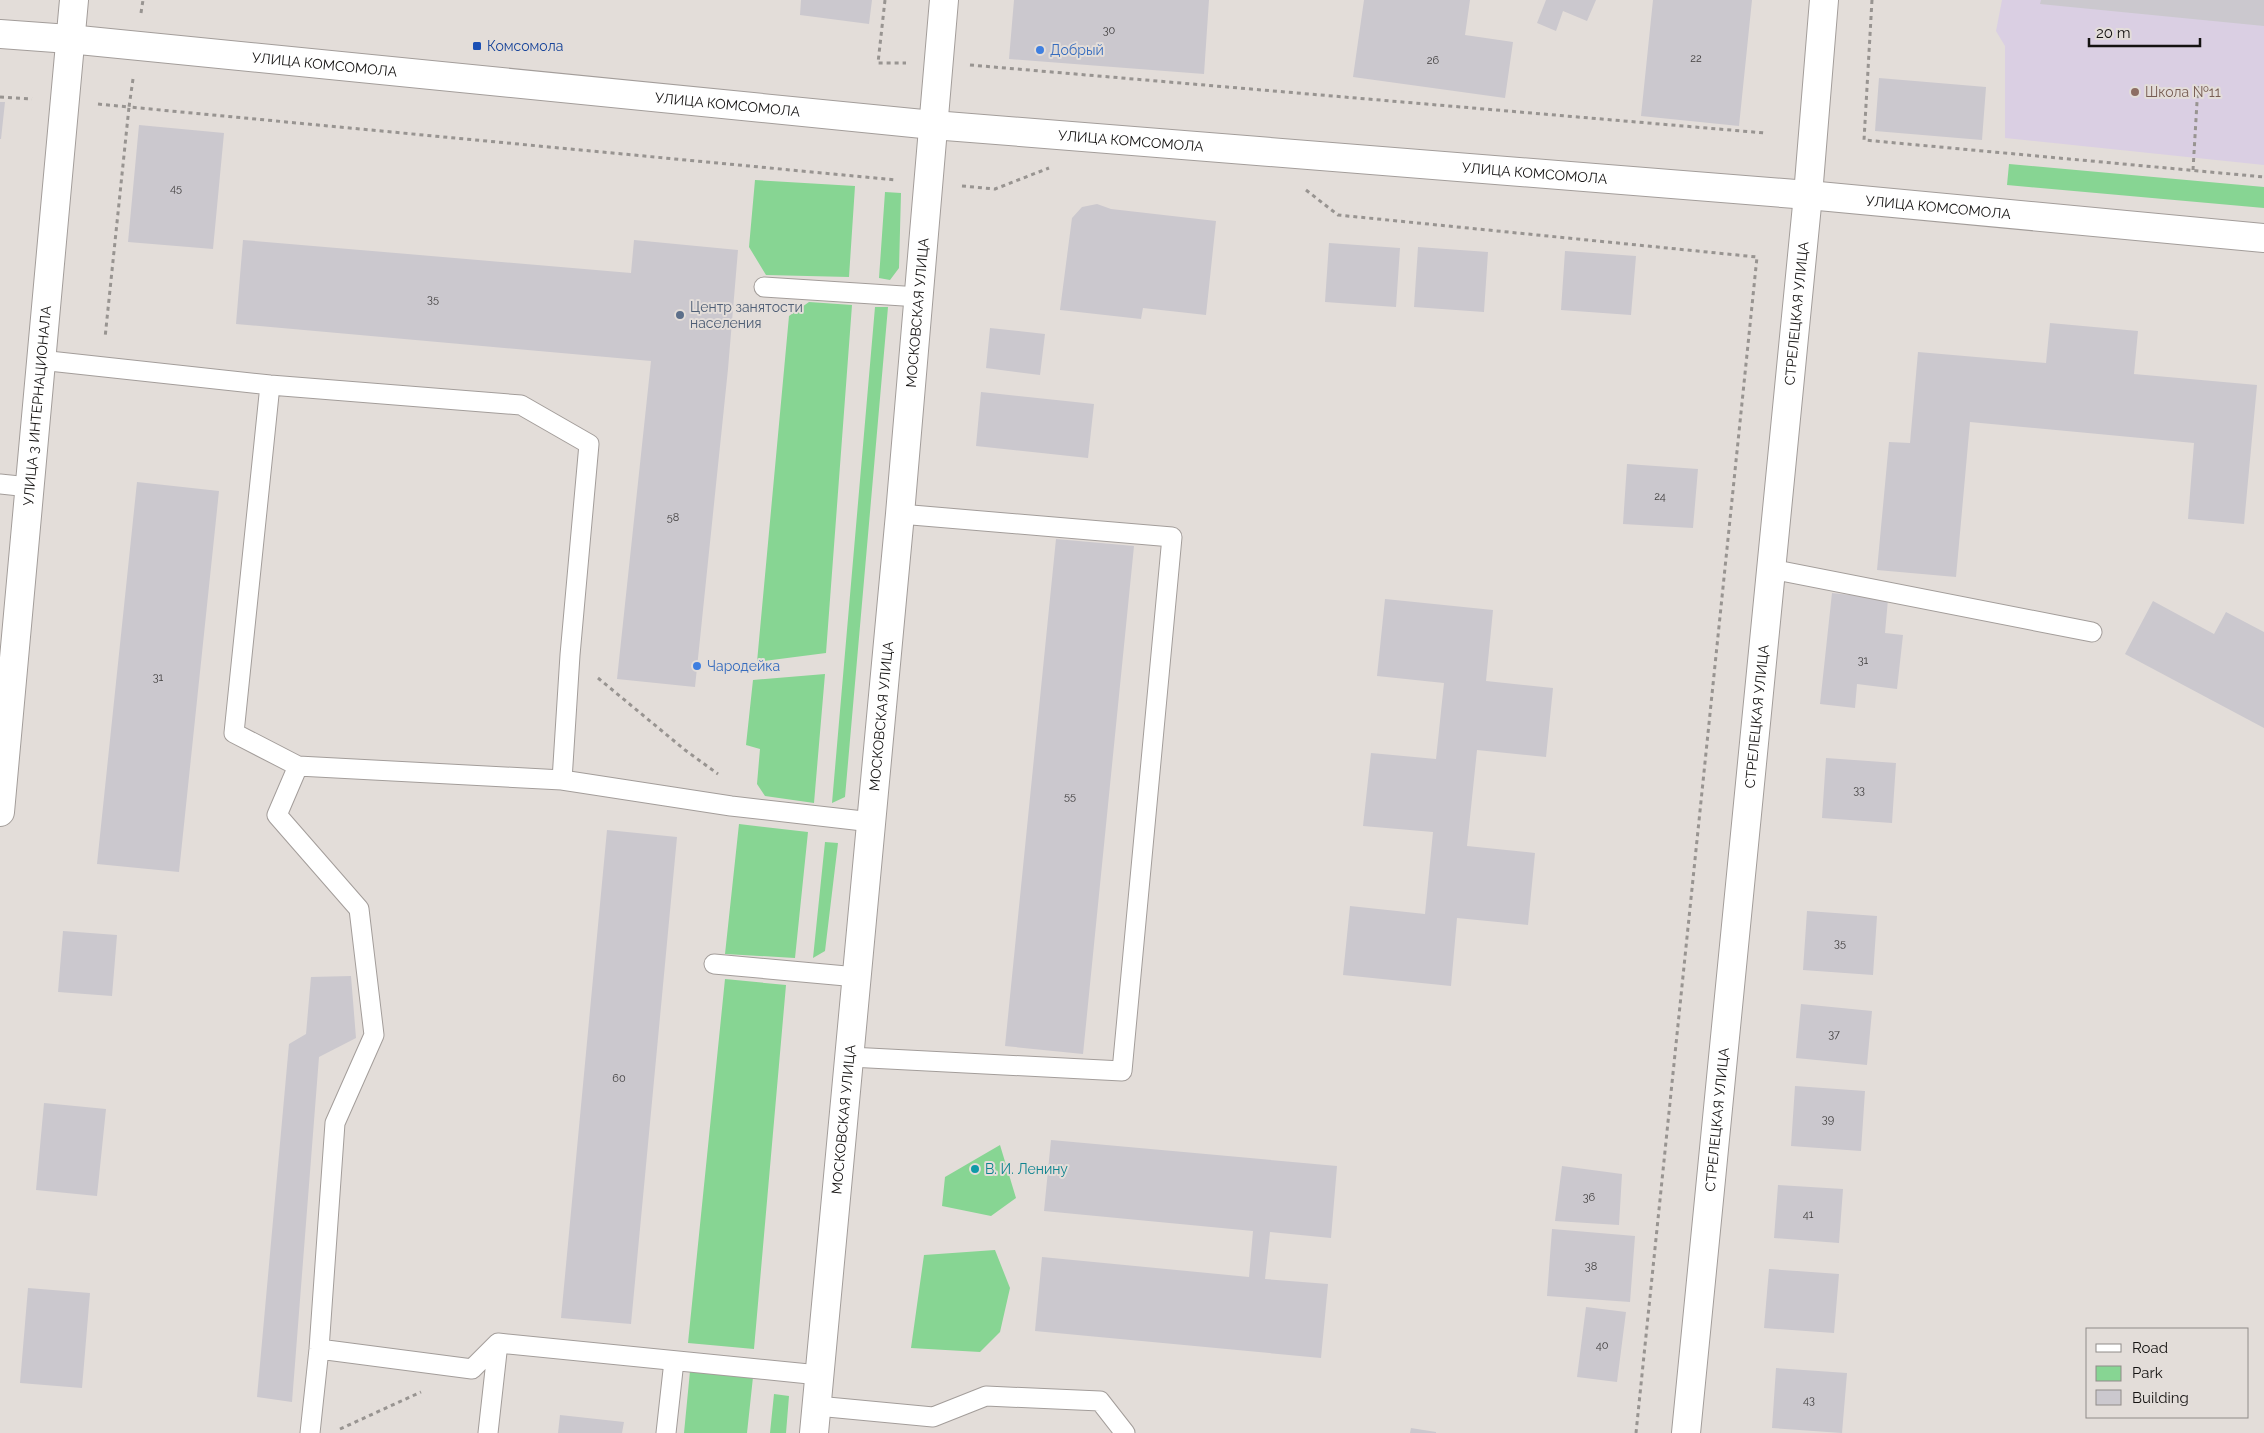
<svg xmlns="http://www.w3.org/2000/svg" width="2264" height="1433" viewBox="0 0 2264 1433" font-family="Raleway,sans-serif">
<rect width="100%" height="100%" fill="#e3ddd9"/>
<path fill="#dacfe3" d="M2002,0H2264V165L2005,138V46L1996,31Z"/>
<path fill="#87d593" d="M2009,164L2264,187V208L2007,185Z
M755,180L855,186L849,277L766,275L749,247Z
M885,192L901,193L899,268L890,280L879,278Z
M809,302L852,305L826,653L757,662L789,316Z
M875,307H888L845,797L832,803Z
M825,674L814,803L765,796L757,784L760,749L746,745L753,680Z
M739,824L808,832L795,958L725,954Z
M825,842L838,843L825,951L813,958Z
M725,979L786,985L754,1349L688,1343Z
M1000,1145L1016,1198L991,1216L942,1206L945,1177Z
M995,1250L1010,1288L1000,1332L980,1352L911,1348L924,1255Z
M690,1371L753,1377L747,1433H684Z
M774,1394L789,1396L786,1433H770Z"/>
<path fill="#cbc8ce" d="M801,0H872L869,24L800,15Z
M1014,0H1209L1204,74L1009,59Z
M1364,0H1470L1465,35L1513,42L1505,98L1353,77Z
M1546,0H1596L1587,21L1563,11L1556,31L1537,23Z
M1653,0H1752L1739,126L1641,116Z
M2041,0H2264V26L2040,4Z
M1879,78L1986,87L1982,140L1875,131Z
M0,102H5L1,139H0Z
M139,125L224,133L213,249L128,242Z
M1097,204L1111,209L1216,221L1206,315L1143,308L1141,319L1060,310L1072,218L1082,207Z
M243,240L631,273L634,240L738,250L728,369L695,687L617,679L651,361L236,324Z
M1329,243L1400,248L1396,307L1325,302Z
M1418,247L1488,252L1484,312L1414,307Z
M1565,251L1636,256L1631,315L1561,310Z
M2050,323L2138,331L2134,374L2257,385L2244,524L2188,519L2194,443L1970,422L1956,577L1877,570L1889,442L1910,443L1918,352L2046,363Z
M990,328L1045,334L1040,375L986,368Z
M981,392L1094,404L1088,458L976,446Z
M1627,464L1698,469L1693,528L1623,524Z
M137,482L219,491L179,872L97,864Z
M1056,539L1134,546L1083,1054L1005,1046Z
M1832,593L1888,599L1885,633L1903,635L1897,689L1857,684L1855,708L1820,704Z
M1385,599L1493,610L1486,681L1553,688L1546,757L1477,750L1467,846L1535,853L1528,925L1457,918L1451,986L1343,975L1350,906L1425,914L1433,832L1363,826L1371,753L1436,759L1444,683L1377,676Z
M2153,601L2214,634L2226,612L2264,632V728L2125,654Z
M1826,758L1896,763L1892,823L1822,818Z
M607,830L677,837L631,1324L561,1318Z
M1807,911L1877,916L1873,975L1803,970Z
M63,931L117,935L112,996L58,992Z
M351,976L356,1038L319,1057L292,1402L257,1397L289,1044L306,1034L311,977Z
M1801,1004L1872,1011L1867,1065L1796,1058Z
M1795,1086L1865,1091L1861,1151L1791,1146Z
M44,1103L106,1109L97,1196L36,1190Z
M1051,1140L1337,1166L1331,1238L1270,1232L1265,1279L1328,1284L1321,1358L1035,1331L1042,1257L1249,1277L1253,1231L1044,1211Z
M1562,1166L1622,1174L1619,1225L1555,1221Z
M1778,1185L1843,1189L1839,1243L1774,1238Z
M1552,1229L1635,1236L1630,1302L1547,1296Z
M1769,1269L1839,1274L1834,1333L1764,1328Z
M28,1288L90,1293L82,1388L20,1383Z
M1586,1307L1626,1312L1617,1382L1577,1377Z
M1776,1368L1847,1373L1842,1433L1772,1428Z
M560,1415L624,1422L622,1433H558Z
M1411,1428L1436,1432V1433H1410Z"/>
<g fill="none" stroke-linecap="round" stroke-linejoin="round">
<defs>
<path id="service" d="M764,287L919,297
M40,360L270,385L521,405L589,444L570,655L562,780
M270,385L234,733L298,766
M0,484L29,487
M1771,569L2092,632
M714,964L857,977
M850,1057L1122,1071L1172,537L900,514
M498,1343L819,1375
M319,1349L472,1369L498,1343L488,1433
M817,1406L933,1417L986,1396L1100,1401L1125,1433
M310,1433L319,1349L335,1123L374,1035L359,909L277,815L298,766L562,780L731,806L872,822
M666,1433L674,1361"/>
<g id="minor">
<path id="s1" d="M0,812L74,0"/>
<path id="s2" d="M1686,1433L1808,195L1824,0"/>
</g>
<g id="tertiary">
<path id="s3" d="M0,34L69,39L933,125L1808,195L2264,238"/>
<path id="s4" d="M814,1433L900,514L944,0"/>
</g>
</defs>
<use href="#service" stroke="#a39d9a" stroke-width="21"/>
<use href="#minor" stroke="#a39d9a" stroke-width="30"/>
<use href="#tertiary" stroke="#a39d9a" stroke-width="30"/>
<path stroke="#989491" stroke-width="3" stroke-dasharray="4 4" stroke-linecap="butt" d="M885,0L878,63H906
M1872,0L1864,140L2264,177
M141,13L143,0
M970,65L1765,133
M133,79L129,107L896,180
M0,97L32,99
M98,104L129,107L105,338
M2193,170L2198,85
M962,186L995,189L1049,168
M1306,190L1338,215L1757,257L1636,1433
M598,678L685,750L718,774
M340,1429L421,1392"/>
<use href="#service" stroke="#fff" stroke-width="19"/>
<use href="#minor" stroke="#fff" stroke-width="28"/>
<use href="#tertiary" stroke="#fff" stroke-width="28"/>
</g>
<rect fill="#1a4fb4" stroke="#e3ddd9" stroke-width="2" x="472" y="41" width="10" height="10" rx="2.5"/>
<g fill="#3f7fe0" stroke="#e3ddd9" stroke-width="2">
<circle cx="1040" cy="50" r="5"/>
<circle cx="697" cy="666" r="5"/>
</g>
<circle fill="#8d6e63" stroke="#e3ddd9" stroke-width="2" cx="2135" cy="92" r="5"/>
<circle fill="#5c6f8a" stroke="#e3ddd9" stroke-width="2" cx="680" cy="315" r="5"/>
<circle fill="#0f9aa8" stroke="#e3ddd9" stroke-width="2" cx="975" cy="1169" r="5"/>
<g text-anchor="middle" stroke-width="4" stroke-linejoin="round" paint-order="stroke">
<g font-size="11" fill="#424040">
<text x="1109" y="34">30</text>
<text x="1696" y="62">22</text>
<text x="1433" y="64">26</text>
<text x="176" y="192">45</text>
<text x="433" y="303">35</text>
<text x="1660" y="500">24</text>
<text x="673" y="521">58</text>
<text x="1863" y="664">31</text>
<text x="158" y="681">31</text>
<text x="1859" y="794">33</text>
<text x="1070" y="800">55</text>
<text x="1840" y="947">35</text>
<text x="1834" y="1038">37</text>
<text x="619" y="1082">60</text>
<text x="1828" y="1123">39</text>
<text x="1589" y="1201">36</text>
<text x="1808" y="1218">41</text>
<text x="1591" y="1270">38</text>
<text x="1602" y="1349">40</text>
<text x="1809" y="1404">43</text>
</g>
<g font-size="14" fill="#164399" stroke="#e3ddd9" text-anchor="start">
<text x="487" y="51">Комсомола</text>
</g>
<g font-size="14" fill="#366cbe" stroke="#e3ddd9" text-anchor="start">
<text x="1050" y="55">Добрый</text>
<text x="707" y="671">Чародейка</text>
</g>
<g font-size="14" fill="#141211" stroke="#e3ddd9">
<text dy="5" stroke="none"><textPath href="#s3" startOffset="326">УЛИЦА КОМСОМОЛА</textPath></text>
<text dy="5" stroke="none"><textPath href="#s3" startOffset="731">УЛИЦА КОМСОМОЛА</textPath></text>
<text dy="5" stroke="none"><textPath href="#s3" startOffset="1136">УЛИЦА КОМСОМОЛА</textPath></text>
<text dy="5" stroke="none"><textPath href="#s3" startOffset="1541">УЛИЦА КОМСОМОЛА</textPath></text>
<text dy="5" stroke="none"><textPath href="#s3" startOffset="1946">УЛИЦА КОМСОМОЛА</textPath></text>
<text dy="5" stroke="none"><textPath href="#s4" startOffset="1125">МОСКОВСКАЯ УЛИЦА</textPath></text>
<text dy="5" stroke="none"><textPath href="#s2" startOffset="1125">СТРЕЛЕЦКАЯ УЛИЦА</textPath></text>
<text dy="5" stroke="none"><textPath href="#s1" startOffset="408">УЛИЦА 3 ИНТЕРНАЦИОНАЛА</textPath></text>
<text dy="5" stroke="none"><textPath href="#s4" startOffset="720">МОСКОВСКАЯ УЛИЦА</textPath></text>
<text dy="5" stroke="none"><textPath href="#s2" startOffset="720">СТРЕЛЕЦКАЯ УЛИЦА</textPath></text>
<text dy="5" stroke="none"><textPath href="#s4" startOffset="315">МОСКОВСКАЯ УЛИЦА</textPath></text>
<text dy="5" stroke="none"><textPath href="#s2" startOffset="315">СТРЕЛЕЦКАЯ УЛИЦА</textPath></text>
</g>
<g font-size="14" fill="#785e54" stroke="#e3ddd9" text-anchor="start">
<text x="2145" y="97">Школа №11</text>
</g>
<g font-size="14" fill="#4e5e75" stroke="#e3ddd9" text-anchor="start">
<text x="690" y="312">Центр занятости<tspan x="690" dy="16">населения</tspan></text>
</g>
<g font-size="14" fill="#0d838f" stroke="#e3ddd9" text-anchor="start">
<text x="985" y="1174">В. И. Ленину</text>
</g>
</g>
<rect x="2086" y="1328" width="162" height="90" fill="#e3ddd9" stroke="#908c89"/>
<rect x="2096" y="1344" width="25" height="8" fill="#ffffff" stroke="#908c89"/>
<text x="2132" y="1353" font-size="15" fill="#141211">Road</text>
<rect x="2096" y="1366" width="25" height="15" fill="#87d593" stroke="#908c89"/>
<text x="2132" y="1378" font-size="15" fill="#141211">Park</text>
<rect x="2096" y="1390" width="25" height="15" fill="#cbc8ce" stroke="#908c89"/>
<text x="2132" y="1403" font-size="15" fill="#141211">Building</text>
<path d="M2089 38v8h111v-8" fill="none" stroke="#141211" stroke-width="2.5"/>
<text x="2096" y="38" font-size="15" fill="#141211" stroke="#e3ddd9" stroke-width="4" paint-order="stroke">20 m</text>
</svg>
